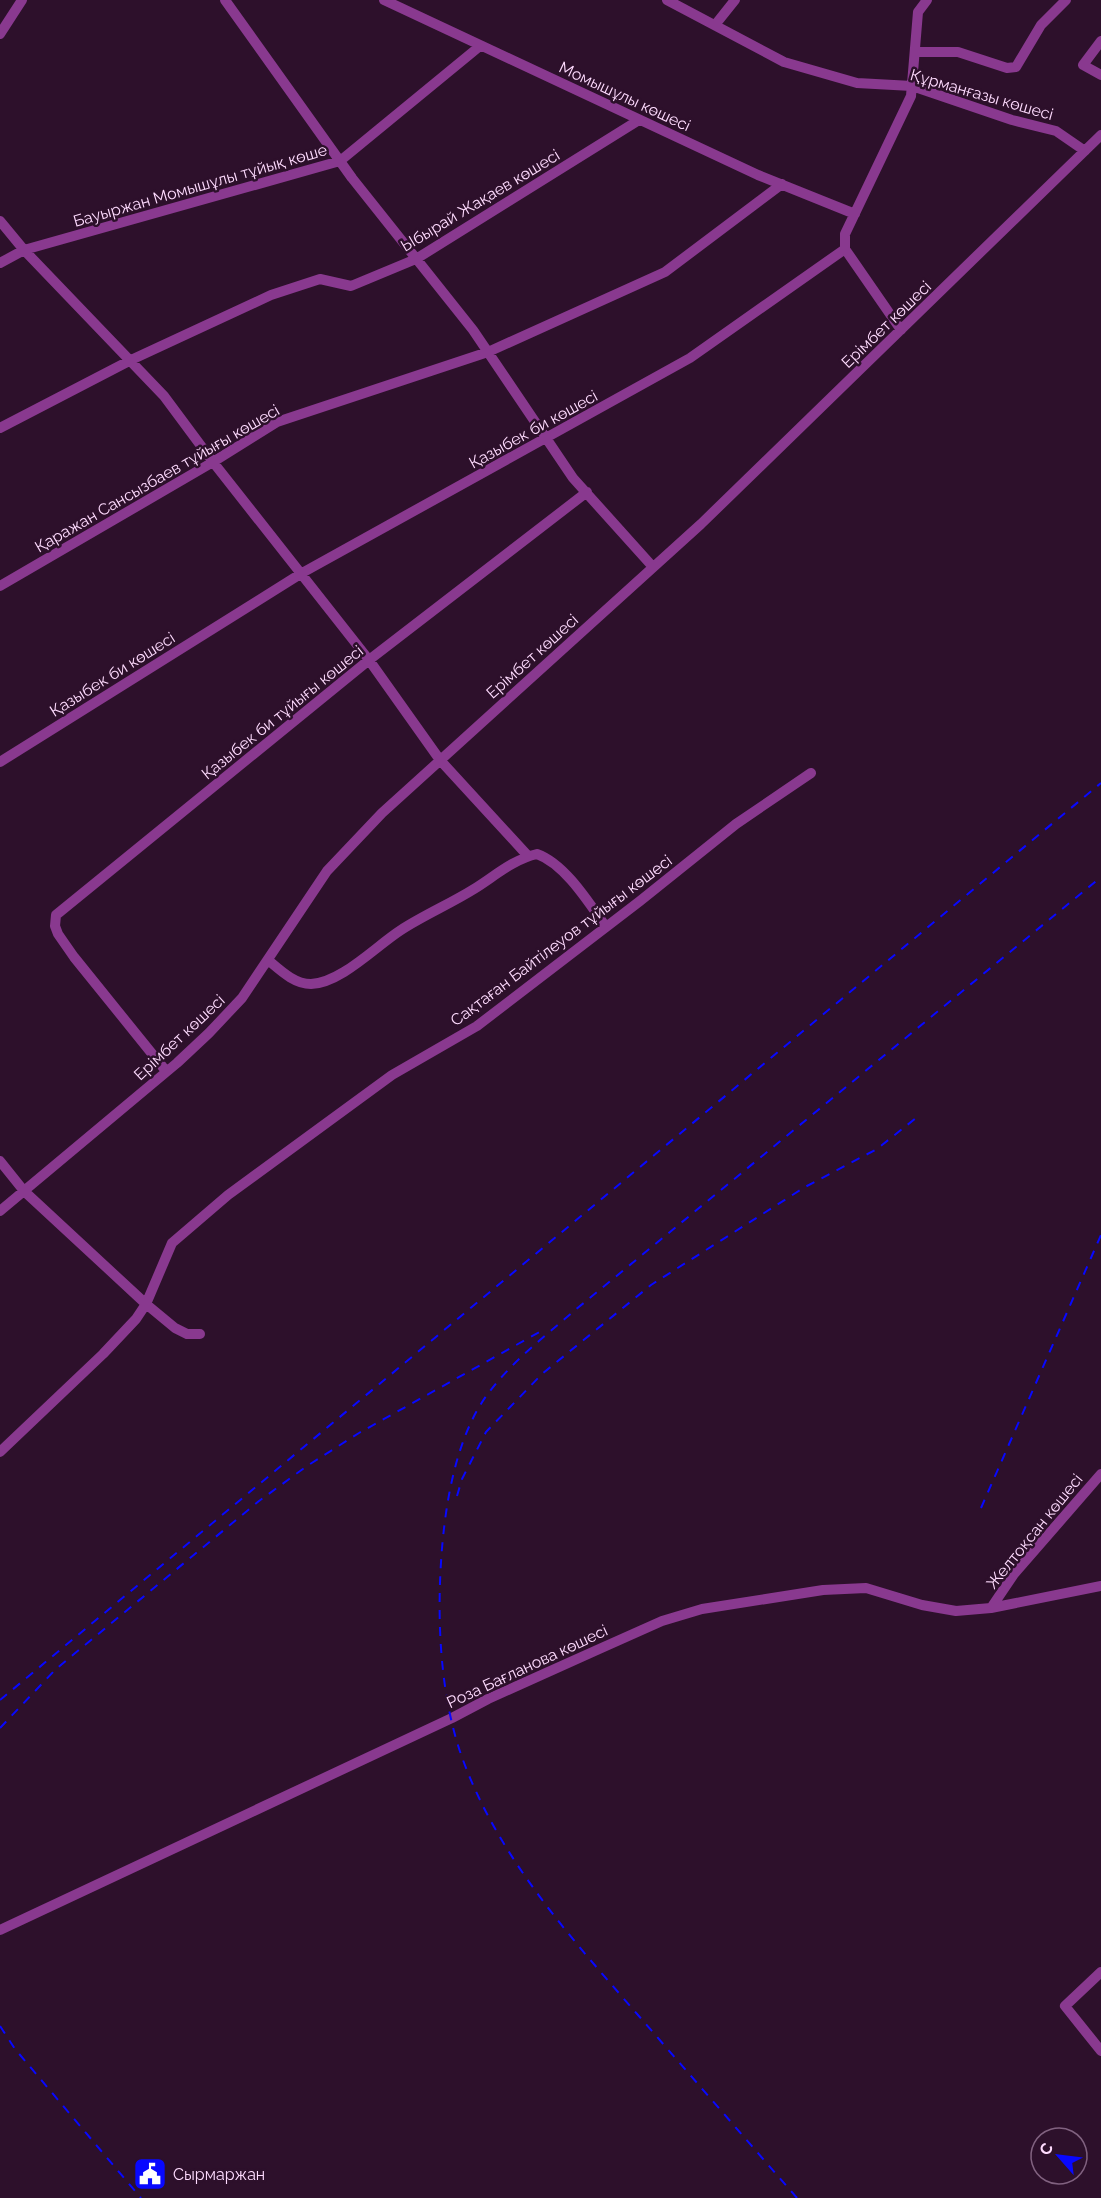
<svg xmlns="http://www.w3.org/2000/svg" width="1101" height="2198" viewBox="0 0 1101 2198" font-family="Raleway,sans-serif">
<rect width="100%" height="100%" fill="#2d102b"/>
<g fill="none" stroke-linecap="round" stroke-linejoin="round">
<path stroke="#89398f" stroke-width="10" d="M225,0L352,178L473,330L573,478L653,567
M384,0L758,175L855,214
M667,0L784,62L857,83L912,86L1012,120L1056,131L1085,151
M715,25L735,0
M0,34L22,0
M1101,41L1083,65L1101,75
M915,52H958L1007,68L1016,67L1041,25L1066,0
M0,221L24,250L164,396L213,462L369,660L440,760L528,856
M845,249L901,330
M0,263L24,250L340,161L480,46
M0,428L131,360L271,295L320,279L351,286L416,259L639,120
M0,586L213,462L277,422L488,352L665,272L782,184
M0,762L302,573L690,358L845,249V234L911,96L918,12L927,0
M268,960C280,970 294,984 311,984C341,983 376,946 401,930C424,915 450,904 474,889C495,876 512,860 537,854C565,864 589,903 606,927
M166,1071L74,957L58,934L55,926L56,915L369,660L587,492
M0,1161L24,1191L146,1304L175,1328L187,1334H200
M0,1211L177,1063L209,1033L242,998L327,871L382,813L701,524L1101,135
M0,1452L103,1354L136,1319L146,1304L172,1243L228,1195L392,1075L477,1026L640,901L736,824L811,773
M991,1608L1014,1574L1101,1474
M0,1930L452,1718L488,1699L597,1650L662,1621L702,1609L823,1590L866,1588L922,1605L956,1611L991,1608L1101,1586
M1101,1972L1065,2006L1101,2051"/>
<path stroke="#0808ff" stroke-width="2" stroke-dasharray="9 8" stroke-linecap="butt" d="M457,1496L462,1479L486,1432L542,1374L651,1285L805,1187L877,1149L916,1118
M981,1508L1101,1235
M0,1700L1101,783
M0,1728L56,1669L259,1501L307,1466L359,1433L543,1330
M0,2026L15,2049L141,2198
M797,2198C744,2137 691,2076 638,2015C570,1937 499,1858 463,1760C443,1706 438,1640 440,1583C442,1523 452,1439 490,1391C513,1361 545,1336 574,1311L1101,877"/>
</g>
<defs>
<symbol id="civic-square" viewBox="-11 -11 22 22"><rect x="-9" y="-9" width="18" height="18" rx="4" fill="#0808ff" stroke="#2d102b"/><path d="M-.6-6.5H3V-4.5H.6V-3L4-1V1h2V6H-6V1h2V-1L-.6-3ZM-1.2 2.5V6h2.4V2.5Z" fill="#fff"/></symbol>
</defs>
<g fill-rule="evenodd">
<use href="#civic-square" x="131" y="2155" width="38" height="38"/>
</g>
<g text-anchor="middle" stroke-width="5" stroke-linejoin="round" paint-order="stroke">
<g font-size="16" fill="#ffdcff" stroke="#2d102b">
<text transform="translate(982 94) rotate(16)" y="6">Құрманғазы көшесі</text>
<text transform="translate(625 96) rotate(25)" y="6">Момышұлы көшесі</text>
<text transform="translate(200 185) rotate(-16)" y="6">Бауыржан Момышұлы тұйық көше</text>
<text transform="translate(480 200) rotate(-31)" y="6">Ыбырай Жақаев көшесі</text>
<text transform="translate(886 324) rotate(-44)" y="6">Ерімбет көшесі</text>
<text transform="translate(533 429) rotate(-29)" y="6">Қазыбек би көшесі</text>
<text transform="translate(157 478) rotate(-30)" y="6">Қаражан Сансызбаев тұйығы көшесі</text>
<text transform="translate(532 656) rotate(-42)" y="6">Ерімбет көшесі</text>
<text transform="translate(112 674) rotate(-32)" y="6">Қазыбек би көшесі</text>
<text transform="translate(282 712) rotate(-39)" y="6">Қазыбек би тұйығы көшесі</text>
<text transform="translate(561 940) rotate(-37)" y="6">Сақтаған Байтілеуов тұйығы көшесі</text>
<text transform="translate(179 1037) rotate(-43)" y="6">Ерімбет көшесі</text>
<text transform="translate(1034 1531) rotate(-51)" y="6">Желтоқсан көшесі</text>
<text transform="translate(527 1666) rotate(-25)" y="6">Роза Бағланова көшесі</text>
</g>
<g font-size="16" fill="#ffdcff" stroke="#2d102b" text-anchor="start">
<text x="173" y="2180">Сырмаржан</text>
</g>
</g>
<g transform="translate(1059 2156) rotate(298)"><circle r="28" fill="#2d102b" stroke="#816280" stroke-width="1.5"/>
<path d="M0-4.5L10 22L0 15L-10 22Z" fill="#0808ff"/>
<text y="-9" font-size="16" font-weight="bold" text-anchor="middle" fill="#ffdcff">С</text>
</g>
</svg>
